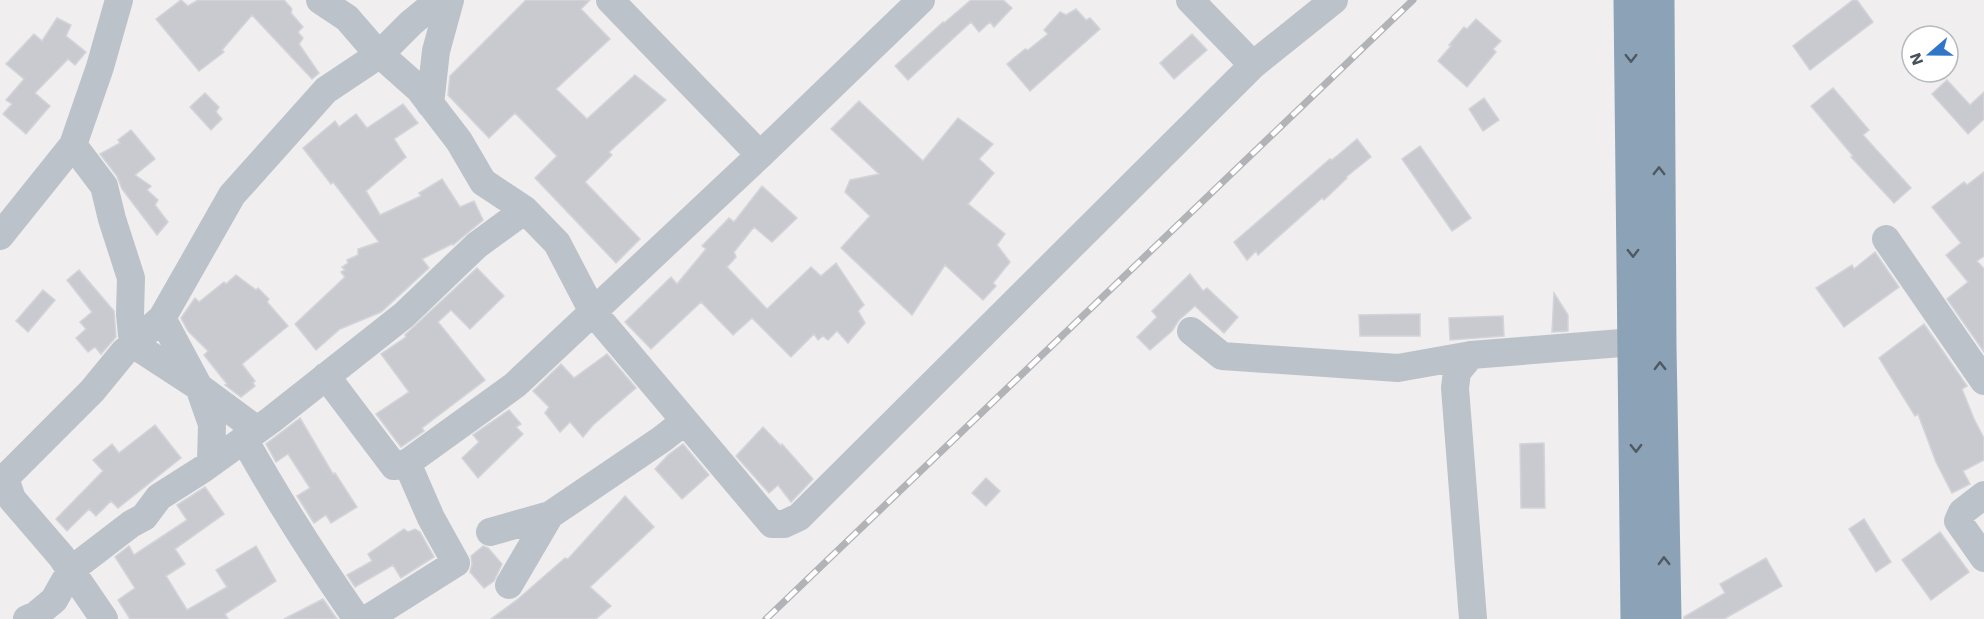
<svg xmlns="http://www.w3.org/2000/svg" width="1984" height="619" viewBox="0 0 1984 619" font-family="'Work Sans',sans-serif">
<rect width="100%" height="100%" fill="#f0eeee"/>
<path fill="#c9cad0" stroke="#d3d4d9" stroke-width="1.5" d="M181,0L188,6L198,0H284L292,9L291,13L303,27L298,32L303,38L299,44L319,73L312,79L252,15L222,50L224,52L199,71L156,19Z
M526,0H590L581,9L610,39L556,89L587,119L635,75L666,100L609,152L612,155L585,182L640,239L616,263L535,178L557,156L515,113L489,138L448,95L450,76Z
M971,0H1003L1012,8L994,27L990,22L979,32L971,22L908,80L895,66L943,22L944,23Z
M1853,0H1857L1873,22L1810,70L1793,46Z
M1076,9L1086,20L1090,18L1100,29L1030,91L1007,64L1025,49L1028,50L1048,34L1044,30L1060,12L1066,15Z
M57,18L71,25L66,36L86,52L75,65L68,59L35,93L50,106L26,134L3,114L12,104L6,100L24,79L6,64L34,34L42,41Z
M1476,19L1501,41L1493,49L1496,52L1467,87L1438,61L1451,46L1449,45L1464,27L1467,29Z
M1192,34L1207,50L1174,79L1160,63Z
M1947,80L1970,105L1984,92V119L1968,134L1932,94Z
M1833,88L1869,130L1863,135L1911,188L1894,203L1851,157L1853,156L1811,106Z
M205,93L219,107L216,112L222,119L211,130L190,107Z
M1484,98L1499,120L1483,131L1469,109Z
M859,101L923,161L958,118L993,144L979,159L994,173L968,204L1005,234L997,245L1010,262L993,283L996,286L983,300L945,265L912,315L841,248L870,216L845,192L850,180L879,174L831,129Z
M403,104L418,123L394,139L406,157L366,191L380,215L421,196L419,193L442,179L460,207L474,201L483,220L453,245L452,244L422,259L429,268L381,312L340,329L316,350L295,324L345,277L341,272L345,270L342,267L348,263L347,260L358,255V249L379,242L333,182L331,184L303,148L335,121L339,127L356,114L367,128Z
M131,130L155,159L135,175L151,186L147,190L158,200L155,205L168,222L157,235L122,189L117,176L100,154L120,143L118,140Z
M1357,139L1371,157L1346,177L1347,178L1324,200L1322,198L1258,255L1256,251L1247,260L1234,242L1330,159L1332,160Z
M1420,146L1471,218L1452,231L1402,159Z
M1984,172V256L1977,261L1984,269V352L1947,299L1968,282L1946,255L1961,243L1932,207L1964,182L1967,185Z
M762,186L797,218L772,242L754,227L734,252L736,257L727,267L767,309L811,267L821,276L836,263L864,305L858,311L865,323L848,343L837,331L828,340L823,336L818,340L814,334L791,357L752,318L733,335L701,302L651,349L625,322L671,277L677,284L706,249L702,246L729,218L734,222Z
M1875,252L1899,287L1844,327L1816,288L1852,265L1854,269Z
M477,268L504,296L470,329L451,310L438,322L485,380L422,428L424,431L401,447L376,414L409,392L381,354L406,337L405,335Z
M79,270L114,311L116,337L101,354L95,347L88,352L76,338L86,329L80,322L92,312L67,280Z
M1190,274L1203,291L1207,288L1238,317L1224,333L1195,306L1179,320L1172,331L1150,350L1137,337L1157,317L1152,311Z
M236,275L256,290L258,288L269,299L267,302L288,326L242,364L255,381L253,383L255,386L241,397L225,385L227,384L204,355L208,351L188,331L181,318L195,298L199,302L224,282L226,284Z
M43,290L55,300L28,332L16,321Z
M1554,293L1568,315V331L1552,332Z
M1420,314V336H1360L1359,315Z
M1503,316L1504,336L1450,340L1449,318Z
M1924,324L1967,386L1962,389L1974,419L1984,438V460L1963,471L1970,484L1952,493L1936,462L1918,414L1915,416L1879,358Z
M607,354L636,388L593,425L583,437L570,422L560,432L545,413L549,407L533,391L561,364L574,378Z
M509,410L521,424L516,427L523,434L478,478L462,458L479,442L473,435Z
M300,418L333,474L335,473L357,507L331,523L326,515L314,523L297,496L310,488L288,454L276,462L266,444Z
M155,425L181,458L118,508L111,501L96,516L89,509L67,531L56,519L103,471L93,460L112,444L119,453Z
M763,427L781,446L782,444L813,479L791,502L778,485L769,493L736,456Z
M1544,443L1545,508H1521L1520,444Z
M683,444L709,475L682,499L655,469L668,455Z
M986,478L1000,491L986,506L972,493Z
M205,487L224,514L175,549L185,564L166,576L187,610L227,587L216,570L256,546L276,581L225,614L228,619H130L118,600L135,588L115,557L129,546L134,555L187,520L177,505Z
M625,496L654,527L590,587L611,606L596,619H491L518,599L565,558L568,559Z
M1864,519L1891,562L1876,572L1849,529Z
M404,529L408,532L415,529L420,532L434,557L401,578L393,565L355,587L347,575L372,561L368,554Z
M1940,532L1969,572L1931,600L1902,560Z
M483,546L488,548L502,564L494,581L484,588L470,572L472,564L471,556Z
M1766,558L1782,586L1724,619H1684V617L1725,593L1720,584Z
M323,599L337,619H284Z"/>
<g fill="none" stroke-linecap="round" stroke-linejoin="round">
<path stroke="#bbc2c9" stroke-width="28" d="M320,0L347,18L373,48L419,89L459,141L483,182L525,210L557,243L593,312L772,524H784L799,517L1253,65L1334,0
M610,0L760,155
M1190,0L1253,65
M430,104L436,51L450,0
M73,145L104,186L112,219L131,278L130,314L133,344L199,387L212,424L211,463
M0,236L73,145L100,67L119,0
M1886,239L1984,381
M162,318L199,387L257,430
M1191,331L1222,356L1398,368L1471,355L1634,342
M1471,355L1457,372L1455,388L1473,619
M326,376L394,466L407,463L515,385L760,155L921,0
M244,439C279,502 317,561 357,619
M1984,495L1962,512L1958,521L1984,558
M490,532L550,515L662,439L685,421
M509,585L550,515
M27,619L36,615L54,600L71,570L131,524L144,517L159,497L203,469L271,420L404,315L477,245L525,210
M104,619L61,556L12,499L5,478L92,391L124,352L162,318L232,195L326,90L380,54L411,23L439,0
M367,619L456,563L431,518L407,463"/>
<path stroke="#8ba2b7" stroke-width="33" d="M1630,0L1637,619
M1658,0L1660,348L1665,619"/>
<defs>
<path id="rail" d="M766,619L1413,0"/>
</defs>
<use href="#rail" stroke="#b1b3b7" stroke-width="7"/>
<use href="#rail" stroke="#fff" stroke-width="4.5" stroke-dasharray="14" stroke-linecap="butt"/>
</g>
<defs><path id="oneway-chevron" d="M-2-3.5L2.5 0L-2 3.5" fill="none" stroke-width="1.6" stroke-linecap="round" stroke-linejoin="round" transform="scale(1.5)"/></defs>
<g stroke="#4f5962">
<use href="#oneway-chevron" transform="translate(1631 58) rotate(90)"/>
<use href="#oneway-chevron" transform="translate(1659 171) rotate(-90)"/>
<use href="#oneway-chevron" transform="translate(1633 253) rotate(89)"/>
<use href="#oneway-chevron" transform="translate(1660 366) rotate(-91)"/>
<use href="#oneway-chevron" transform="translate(1636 448) rotate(89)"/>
<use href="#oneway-chevron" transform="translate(1664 561) rotate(-91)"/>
</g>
<g transform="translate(1930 54) rotate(250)"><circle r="28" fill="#ffffff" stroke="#b6b9bd" stroke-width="1.5"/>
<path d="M0-4.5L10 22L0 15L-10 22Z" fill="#2f76c9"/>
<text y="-9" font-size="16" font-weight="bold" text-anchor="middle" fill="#485159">N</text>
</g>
</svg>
